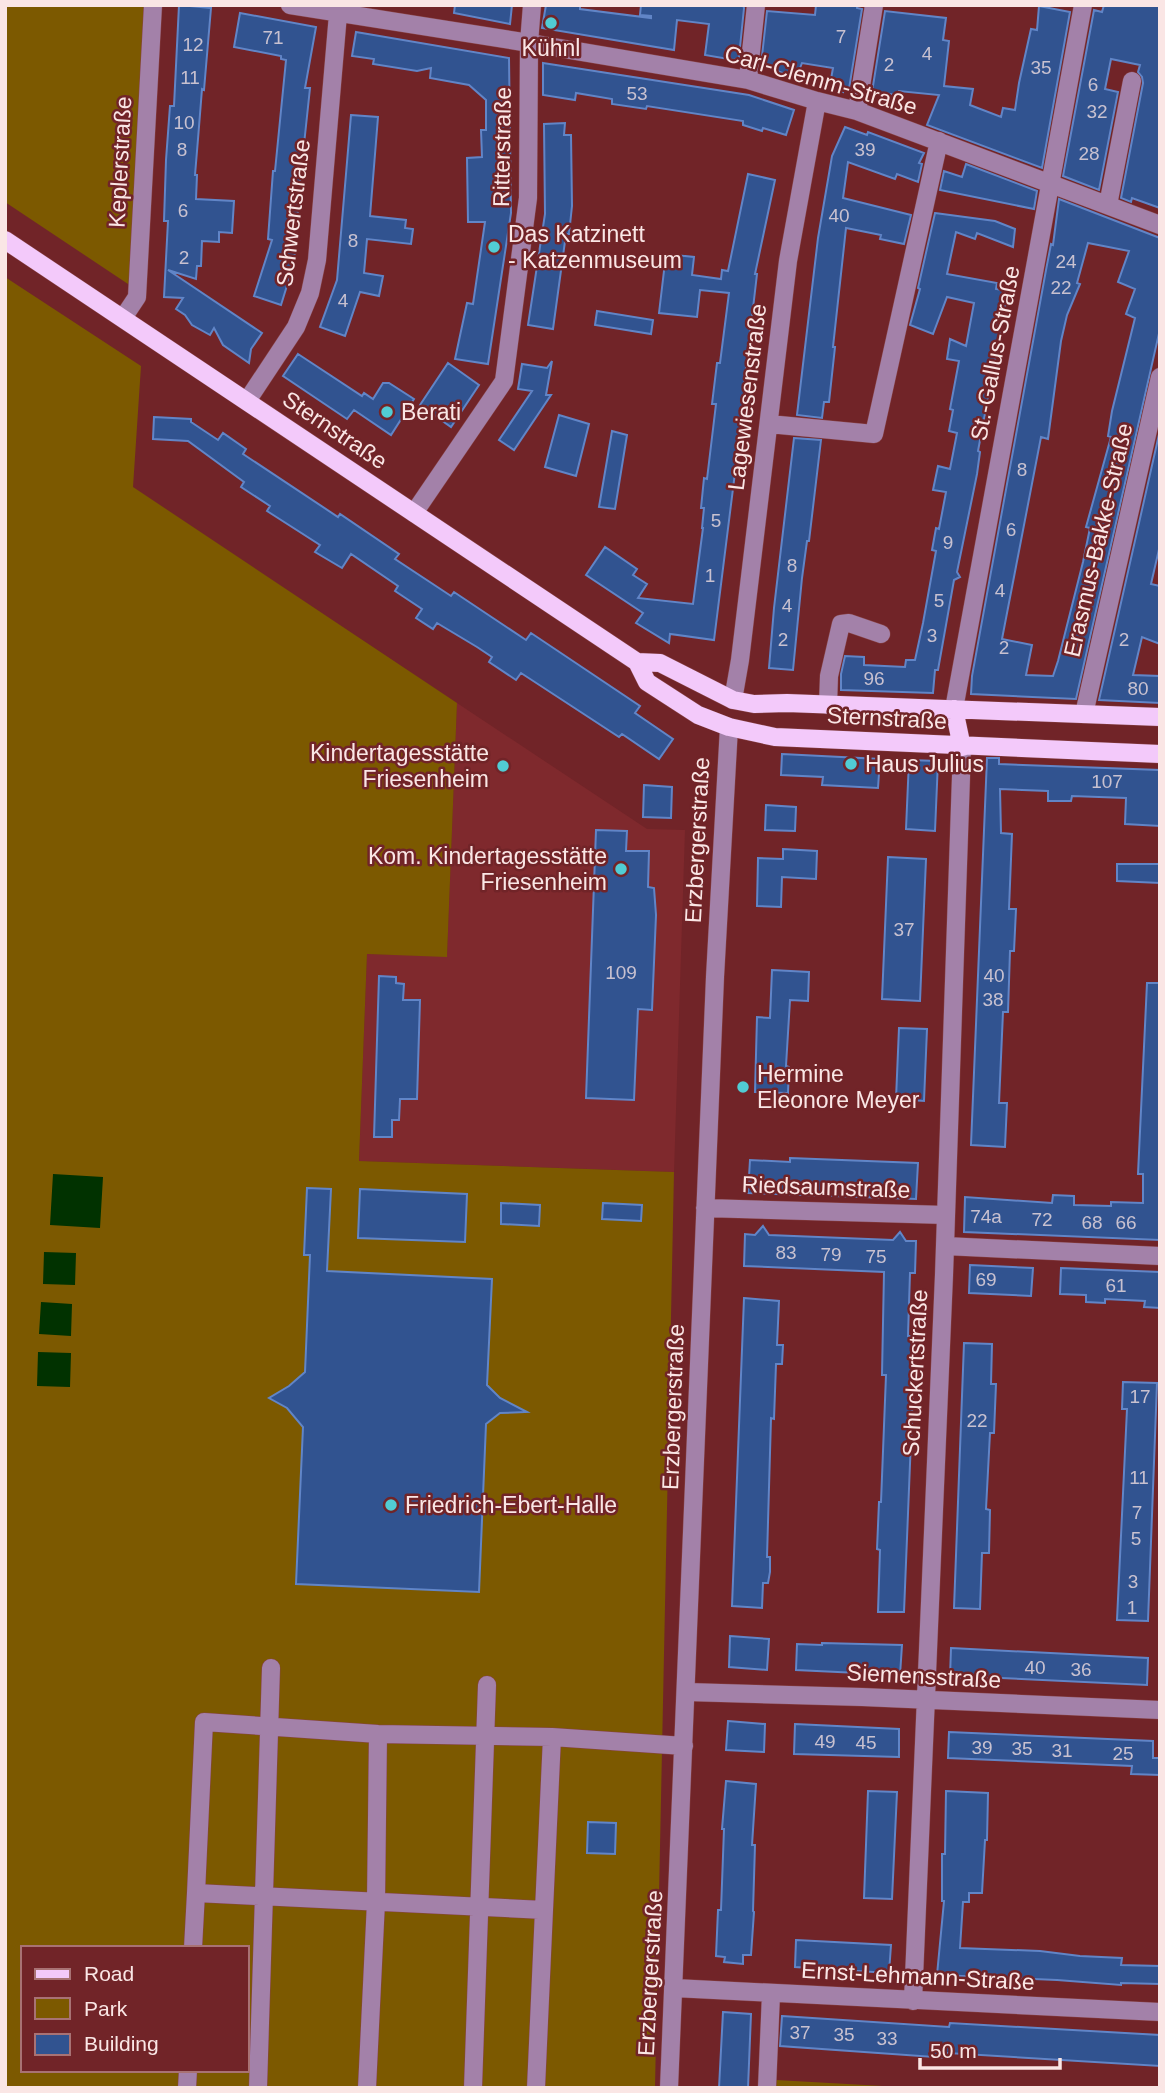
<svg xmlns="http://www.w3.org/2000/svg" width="1165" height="2093" viewBox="0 0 1165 2093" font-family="Helvetica,sans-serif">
<rect width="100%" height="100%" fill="#712428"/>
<path fill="#7f292d" d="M457,703L647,829L685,830L674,1172L359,1161L367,954L447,956Z"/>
<path fill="#7c5900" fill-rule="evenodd" d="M5,5H147L131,286L5,202Z
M5,277L141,366L133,487L457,703L447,957L367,954L359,1161L674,1172L655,2088H5ZM23,1948H247V2070H23Z
M776,2080L901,2087V2088H776Z"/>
<path fill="#013200" d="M53,1174L103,1177L100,1228L50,1225Z
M44,1252L76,1253L75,1285L43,1284Z
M41,1302L72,1304L71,1336L39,1334Z
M38,1352L71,1353L70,1387L37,1386Z"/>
<path fill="#315390" stroke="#6185c7" stroke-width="2" fill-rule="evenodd" d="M179,5L211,8L204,90L202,89L198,139L195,175H197L196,199L234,201L232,233L219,232V242L202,241L201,266H197L196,279L168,270L262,333L251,349L249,363L223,345L214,328L210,335L192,325L185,315L176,309L183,298L164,297L168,221H164L166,160L170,106H174Z
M455,5H512L510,24L454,13Z
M546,5H580V9L651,18V16L640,15L641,5H743L744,8L739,57L734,60L705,55L709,24L677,20L674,50L542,28Z
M816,5H857V8L862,9L849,89H843V92L829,90L833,68L802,63L796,78L761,65L767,11L815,15Z
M1104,5H1160V208L1132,198L1131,202L1121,198L1143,83L1142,77L1138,72L1140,65L1111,59L1105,89L1118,92L1099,190L1063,176L1094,10L1102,12Z
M1039,6L1070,12L1042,168L927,125L939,95L899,91V95L872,92L885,11L946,18L943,40L949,41L944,86L973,89L970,105L1001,117L1003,108L1015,110L1019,83L1031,29L1037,30Z
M240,13L316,27L305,88H310L300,182L294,263L281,305L254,296L272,240L268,239L273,171H275L286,60L281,59V56L234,47Z
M356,32L509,58L511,213L488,364L455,359L467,303L473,304L485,222H468L467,158L482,157L481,130H486V100L469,85L430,78L431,68L417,71L373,64L374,59L352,56Z
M543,63L749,95L794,110L786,135L763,128L762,131L743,125V121L647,106L646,109L612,104V99L576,93L575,100L543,95Z
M351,115L378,117L370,216L406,220L405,228L413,229L411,244L367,239L364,273L383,276L379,296L360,292L345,336L320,327L337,280Z
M565,123L564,135H571L572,206L569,234H566L553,329L528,325L545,214L544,124Z
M845,127L867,135L868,132L924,153L919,163L922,164L918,182L897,174L895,179L848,162L843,198L911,215L904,244L880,239L881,235L846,228L833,347H835L829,402H824L822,418L797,415L818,238L832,156Z
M966,164L1037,191L1034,209L940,190L944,171L962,177Z
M748,174L775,180L755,274H757L744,385H746L714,640L670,634L669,643L636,623L643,613L586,575L605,547L637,569L633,575L647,584L638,598L693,604L703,528H702L704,508H701L704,478L707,479L716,404H712L717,363H720L729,293L700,290L697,317L659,313L666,254L694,257L692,275L721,279L722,270L728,271Z
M1059,199L1160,238V329L1076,699L971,694L972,676L1046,270L1051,244L1053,245ZM1088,243L1129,251L1118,282L1135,289L1126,314L1135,318L1112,411L1108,436L1111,437L1086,527L1090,528L1083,562L1058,661L1053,676L1026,675L1032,645L1002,639L1041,437L1048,439L1061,341L1067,315L1080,284L1077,283Z
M935,213L995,221L1015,229L1013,247L977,233L975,239L956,232L947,274L997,283L996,289L1008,291L978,451L980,452L977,474L957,572L960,577L954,580L938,670H935L933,693L841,690V674L845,656L864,657V665L905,667L906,660H915L923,623L936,551L932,550L936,528L939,529L946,492L933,490L938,466L950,469L957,433L949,431L953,410L950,409L959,361L947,359L950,339L966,346L974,303L947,297L933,334L910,325L920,289L918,288Z
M597,311L653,320L651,334L595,325Z
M298,354L362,396L364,393L373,399L383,383H389L414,399L391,435L354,410L347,419L283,376Z
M552,361L546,395H551L514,450L499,440L532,391L518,389L522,364L547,368Z
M448,363L479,385L451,427L420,405Z
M559,415L589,424L576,476L545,467Z
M154,417L191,419V422L218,440L223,433L246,449L243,454L338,517L340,514L399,554L395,559L451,596L454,592L526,640L531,633L640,706L635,713L673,739L659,759L622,734L619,737L521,673L516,680L489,662L492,657L477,647L437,623L433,629L416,618L422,609L395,591L398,586L351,554L342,568L315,552L320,545L267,511L270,506L241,487L244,482L188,441L153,439Z
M1160,430V545L1151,584L1160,586V644L1142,637L1133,675L1160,676V703L1099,700Z
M612,431L627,435L615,509L599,507Z
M794,438L821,440L809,541H807L802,578L793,670L769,668L774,608Z
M782,754L880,759L878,788L822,785L823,777L781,775Z
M987,758H999V764L1160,770V826L1125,824L1126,798L1072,796L1071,801H1048V791L1000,789L1001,833L1012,834L1009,909H1016L1014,951H1010L1008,1012H1003L999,1103H1007L1005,1147L971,1145Z
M909,760L938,761L935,831L906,829Z
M644,785L672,787L671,818L643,817Z
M766,805L796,807L795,831L765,830Z
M596,830L627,831L626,851H649L648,887L654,888L656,915L652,1010L638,1009L634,1100L586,1098Z
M783,849L817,851L816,879L782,877L781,907L757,906L758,858L783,859Z
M888,857L926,859L920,1001L882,999Z
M1117,864H1160V883L1117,881Z
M772,970L809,972L808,1001L790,1000L786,1066L789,1067L788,1093L755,1092L757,1017L770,1018Z
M379,976L396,977V983L404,984L403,1000H420L417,1099H400L399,1120H392V1137H374Z
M1147,983H1160V1240L964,1232L965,1197L1052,1203L1053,1195L1074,1196V1205L1111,1206V1202L1143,1203V1174H1138Z
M899,1028L927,1029L924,1101L896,1099Z
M790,1158L918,1163L916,1199L748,1193L750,1160L790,1162Z
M307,1188L331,1189L327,1271L492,1279L487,1385L500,1398L527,1412L500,1413L486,1424L479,1592L296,1584L303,1427L287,1408L269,1398L289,1386L305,1372L310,1255H304Z
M360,1189L467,1194L465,1242L358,1238Z
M501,1203L540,1205L539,1226L501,1224Z
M603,1203L642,1205L641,1221L602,1219Z
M763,1226L769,1235L893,1240L900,1232L906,1241H916L915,1273H910L908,1336H914L913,1390L904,1612H878L880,1550L877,1549L879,1502H881L886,1375H882L884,1272L744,1266L745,1234L755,1235Z
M970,1265L1033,1268L1031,1296L969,1293Z
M1061,1268L1160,1272V1308L1144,1307L1145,1301L1105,1299V1303L1086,1302V1295L1060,1294Z
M744,1298L779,1301L777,1345H783L782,1364H776L774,1419L771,1418L767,1557H770V1572L768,1583H763L762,1608L732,1606Z
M964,1343L992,1344L991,1384H996L994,1433H990L986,1509L990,1510L989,1553H982L980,1609L954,1608Z
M1123,1382L1157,1383L1148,1621L1117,1620L1127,1409H1122Z
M730,1636L769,1639L767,1670L729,1667Z
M822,1643L902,1645L900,1675L796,1670L797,1644L822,1645Z
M951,1648L1148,1658L1147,1685L979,1677V1678L950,1677Z
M728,1721L765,1724L764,1752L726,1750Z
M795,1724L899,1729V1757L794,1754Z
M949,1732L1153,1741V1758H1160V1775L1131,1774L1132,1766L948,1758Z
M726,1781L756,1784L752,1845H755L753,1911L754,1912L751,1955H743V1964L724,1962L725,1957L716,1956L718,1910H721L724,1829H722Z
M868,1791L897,1792L892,1899L864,1898Z
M946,1791L988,1793L987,1840H985L982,1893H969V1902H963L960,1948L1040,1951L1080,1956L1122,1958L1121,1965L1160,1966V1984L1121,1983V1985L1057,1980L937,1975L944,1901H942V1854H945Z
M588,1822L616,1823L615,1854L587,1853Z
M796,1940L891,1945L889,1973L795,1967Z
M723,2012L751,2014L748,2088H719Z
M782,2016L949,2027L950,2023L1160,2035V2066L948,2053V2058L780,2046Z"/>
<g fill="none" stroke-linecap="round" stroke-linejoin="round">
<defs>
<path id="minor" d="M290,5L529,43L748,80L817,101L857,111L1160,225
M748,80L756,5
M857,111L874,5
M1108,205L1132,81
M123,318L137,297L153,5
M247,401L296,327L310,293L317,260L338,14
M769,424L874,434L939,141
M414,513L504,381L528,198L529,43L532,5
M733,700L740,660L788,261L817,101
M828,705L829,676L841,624L849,623L881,634
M954,709L1083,5
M1084,714L1160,377
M705,1208L946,1215
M945,1246L1160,1256
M687,1692L862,1697L1160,1710
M552,1737L684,1746
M196,1893L204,1722L378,1734L552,1737L544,1910
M193,1948L196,1893L544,1910L536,2088
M674,1988L1160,2012
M913,2001L944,1275L962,747
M187,2088L188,2070
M258,2088L271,1668
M367,2088L376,1902L378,1734
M473,2088L487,1685
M669,2088L715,977L729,727
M767,2088L771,1994"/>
<path id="major" d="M5,240L637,662L647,682L698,715L729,727L775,737L1160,754
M637,662L660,663L733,700L754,704L787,703L1160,717
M954,709L962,747"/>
</defs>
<use href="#minor" stroke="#874346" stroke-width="19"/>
<use href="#major" stroke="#874346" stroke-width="19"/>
<use href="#minor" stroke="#a381a9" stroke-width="18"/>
<use href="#major" stroke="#f3c9fa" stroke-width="18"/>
</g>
<g fill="#51ccd4" stroke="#712428" stroke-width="2.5">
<circle cx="551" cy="23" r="7"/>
<circle cx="494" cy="247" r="7"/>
<circle cx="387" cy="412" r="7"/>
<circle cx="851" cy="764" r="7"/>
<circle cx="503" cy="766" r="7"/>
<circle cx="621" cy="869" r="7"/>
<circle cx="743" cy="1087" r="7"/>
<circle cx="391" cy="1505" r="7"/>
</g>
<g text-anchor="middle" stroke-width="5" stroke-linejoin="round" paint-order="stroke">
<g font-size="19" fill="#c8c1d0">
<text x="841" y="43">7</text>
<text x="273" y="44">71</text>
<text x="193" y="51">12</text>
<text x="927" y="60">4</text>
<text x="889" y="71">2</text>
<text x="1041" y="74">35</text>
<text x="190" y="84">11</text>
<text x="1093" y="91">6</text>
<text x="637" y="100">53</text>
<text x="1097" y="118">32</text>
<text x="184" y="129">10</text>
<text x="182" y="156">8</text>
<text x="865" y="156">39</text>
<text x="1089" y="160">28</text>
<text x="183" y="217">6</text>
<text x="839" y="222">40</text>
<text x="353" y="247">8</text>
<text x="184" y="264">2</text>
<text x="1066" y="268">24</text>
<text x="1061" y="294">22</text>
<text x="343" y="307">4</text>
<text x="1022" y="476">8</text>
<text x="716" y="527">5</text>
<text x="1011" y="536">6</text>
<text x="948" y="549">9</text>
<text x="792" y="572">8</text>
<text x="710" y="582">1</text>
<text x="1000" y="597">4</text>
<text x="939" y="607">5</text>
<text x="787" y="612">4</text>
<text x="932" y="642">3</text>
<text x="783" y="646">2</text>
<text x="1124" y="646">2</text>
<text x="1004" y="654">2</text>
<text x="874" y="685">96</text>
<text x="1138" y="695">80</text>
<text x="1107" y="788">107</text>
<text x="904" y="936">37</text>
<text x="621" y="979">109</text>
<text x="994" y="982">40</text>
<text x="993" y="1006">38</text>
<text x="986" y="1223">74a</text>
<text x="1042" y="1226">72</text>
<text x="1092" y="1229">68</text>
<text x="1126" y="1229">66</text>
<text x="786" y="1259">83</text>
<text x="831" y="1261">79</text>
<text x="876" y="1263">75</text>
<text x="986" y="1286">69</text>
<text x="1116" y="1292">61</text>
<text x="1140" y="1403">17</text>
<text x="977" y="1427">22</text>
<text x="1139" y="1484">11</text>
<text x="1137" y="1519">7</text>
<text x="1136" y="1545">5</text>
<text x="1133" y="1588">3</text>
<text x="1132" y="1614">1</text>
<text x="1035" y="1674">40</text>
<text x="1081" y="1676">36</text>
<text x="825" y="1748">49</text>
<text x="866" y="1749">45</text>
<text x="982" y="1754">39</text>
<text x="1022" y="1755">35</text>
<text x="1062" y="1757">31</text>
<text x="1123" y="1760">25</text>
<text x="800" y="2039">37</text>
<text x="844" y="2041">35</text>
<text x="887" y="2045">33</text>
</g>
<g font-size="23" fill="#fae6e5" stroke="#712428" text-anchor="start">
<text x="551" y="56" text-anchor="middle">Kühnl</text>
<text x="508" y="242">Das Katzinett<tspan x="508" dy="26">- Katzenmuseum</tspan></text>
<text x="401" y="420">Berati</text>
<text x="489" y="761" text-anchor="end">Kindertagesstätte<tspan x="489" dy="26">Friesenheim</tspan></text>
<text x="865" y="772">Haus Julius</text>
<text x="607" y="864" text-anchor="end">Kom. Kindertagesstätte<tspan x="607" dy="26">Friesenheim</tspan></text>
<text x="757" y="1082">Hermine<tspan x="757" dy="26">Eleonore Meyer</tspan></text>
<text x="405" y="1513">Friedrich-Ebert-Halle</text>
</g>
<g font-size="23" fill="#fae6e5" stroke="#712428">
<text transform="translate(821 80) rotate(16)" y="8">Carl-Clemm-Straße</text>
<text transform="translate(502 147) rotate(-89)" y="8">Ritterstraße</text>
<text transform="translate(120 162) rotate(-87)" y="8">Keplerstraße</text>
<text transform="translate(293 213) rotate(-83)" y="8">Schwertstraße</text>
<text transform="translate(995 353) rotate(-79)" y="8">St.-Gallus-Straße</text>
<text transform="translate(747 397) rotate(-83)" y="8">Lagewiesenstraße</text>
<text transform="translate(335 430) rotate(34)" y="8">Sternstraße</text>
<text transform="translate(1098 540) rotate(-77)" y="8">Erasmus-Bakke-Straße</text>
<text transform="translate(887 718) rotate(3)" y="8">Sternstraße</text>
<text transform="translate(697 840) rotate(-87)" y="8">Erzbergerstraße</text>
<text transform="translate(826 1187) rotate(2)" y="8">Riedsaumstraße</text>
<text transform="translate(915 1373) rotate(-87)" y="8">Schuckertstraße</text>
<text transform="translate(673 1407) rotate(-88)" y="8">Erzbergerstraße</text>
<text transform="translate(924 1676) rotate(3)" y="8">Siemensstraße</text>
<text transform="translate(650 1973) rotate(-87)" y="8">Erzbergerstraße</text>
<text transform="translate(918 1976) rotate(3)" y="8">Ernst-Lehmann-Straße</text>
</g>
</g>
<rect width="1165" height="2093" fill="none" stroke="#fae6e5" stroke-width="14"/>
<rect x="21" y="1946" width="228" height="126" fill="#712428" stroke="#a87274" stroke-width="2"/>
<rect x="35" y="1969" width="35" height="10" fill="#f3c9fa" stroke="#a87274" stroke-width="2"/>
<text x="84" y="1981" font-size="21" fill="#fae6e5">Road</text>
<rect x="35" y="1998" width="35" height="21" fill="#7c5900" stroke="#a87274" stroke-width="2"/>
<text x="84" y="2016" font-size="21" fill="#fae6e5">Park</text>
<rect x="35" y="2034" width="35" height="21" fill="#315390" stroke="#a87274" stroke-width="2"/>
<text x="84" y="2051" font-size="21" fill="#fae6e5">Building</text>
<path d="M920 2058v10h140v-10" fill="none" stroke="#fae6e5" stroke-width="3.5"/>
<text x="930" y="2058" font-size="21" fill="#fae6e5" stroke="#712428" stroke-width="5" paint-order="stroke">50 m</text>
</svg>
